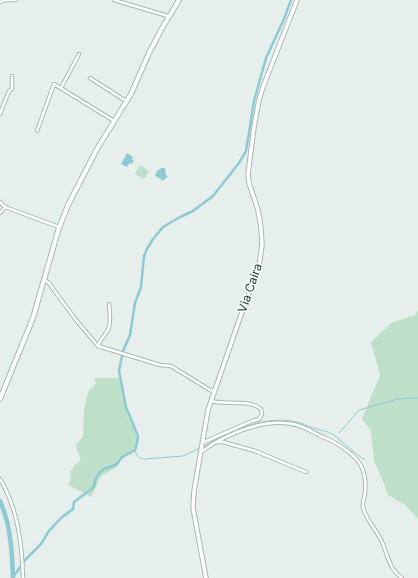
<svg xmlns="http://www.w3.org/2000/svg" width="418" height="578" viewBox="0 0 418 578" font-family="Inter,sans-serif">
<rect width="100%" height="100%" fill="#e6efeb"/>
<path fill="#bfe0c8" d="M140,165L149,171L144,179L135,174Z
M418,310V519L405,505L388,495L383,481L374,461L371,431L362,419L380,375L371,342L391,323L415,315Z
M94,378H119L128,411L127,416L133,422L137,438L133,453L121,459L118,466L103,475L99,479L98,483L91,497L68,485L71,479L70,472L74,466L81,460L76,448V445L83,437L84,410L88,392L96,383Z"/>
<path fill="#8ec9d4" d="M127,153L133,157L132,159L134,161L132,164L130,163L127,167L121,164Z
M162,168H165L166,175L168,177L162,181L161,179L155,176L157,171Z"/>
<g fill="none" stroke-linecap="round" stroke-linejoin="round">
<path stroke="#8ec9d4" stroke-width="1" d="M339,433L359,410L398,399L418,398
M203,447C230,431 263,415 296,422C302,423 307,426 313,428C320,430 328,431 334,435C344,443 354,453 365,460
M135,450C136,456 139,459 145,459L183,456L200,448"/>
<path stroke="#8ec9d4" stroke-width="2.5" d="M13,577L26,559L41,544L49,531L61,518L73,509L74,502L94,487L95,480L99,473L104,469L117,464L122,457L135,450L137,443L138,436L126,407L119,371L123,351L130,335L135,303L141,287L144,256L147,249L153,239L163,227L180,217L193,211L213,196L239,163L246,151L254,101L266,58L284,19L291,0"/>
<path stroke="#8ec9d4" stroke-width="4.5" d="M0,501C11,526 12,552 13,578"/>
<defs>
<path id="minor" d="M114,0L168,16
M0,2L5,0H16
M90,78L126,101
M61,88L79,54
M0,114L9,91L12,89V76
M37,131L54,84L114,121
M0,202L5,207L59,227
M0,213L5,207
M44,280L48,282L76,320L98,346L160,365L171,366L210,390L214,391
M98,346C100,340 105,335 108,330C111,323 110,312 109,304
M217,442H223L255,451L306,472
M202,443L252,421L259,419L262,414L261,409C249,399 225,405 211,401
M201,452C206,449 211,445 216,442C242,428 272,417 300,426C309,429 317,435 325,438C336,442 358,456 362,468C365,475 366,484 365,492C365,497 362,502 363,507C366,521 378,531 383,544C386,552 388,560 392,567C394,571 398,575 402,578
M0,479C18,509 22,544 23,578"/>
<path id="tertiary" d="M206,578L193,508L194,491L208,410L242,312L259,266L262,245L261,228L258,210L249,183L248,174L254,127L259,100L263,87L297,0"/>
<path id="secondary" d="M0,399L33,318L58,231L68,205L97,149L131,94L149,53L161,30L179,0"/>
</defs>
<use href="#minor" stroke="#a8b8b2" stroke-width="4.5"/>
<use href="#tertiary" stroke="#a8b8b2" stroke-width="5.5"/>
<use href="#secondary" stroke="#a4bbb3" stroke-width="6"/>
<use href="#minor" stroke="#fff" stroke-width="2.5"/>
<use href="#tertiary" stroke="#fff" stroke-width="3.5"/>
<use href="#secondary" stroke="#fff" stroke-width="4"/>
</g>
<g text-anchor="middle" stroke-width="3" stroke-linejoin="round" paint-order="stroke">
<g font-size="12" fill="#24423a" stroke="#f7fbf9">
<text transform="translate(250 288) rotate(-71)" y="4">Via Caira</text>
</g>
</g>
</svg>
